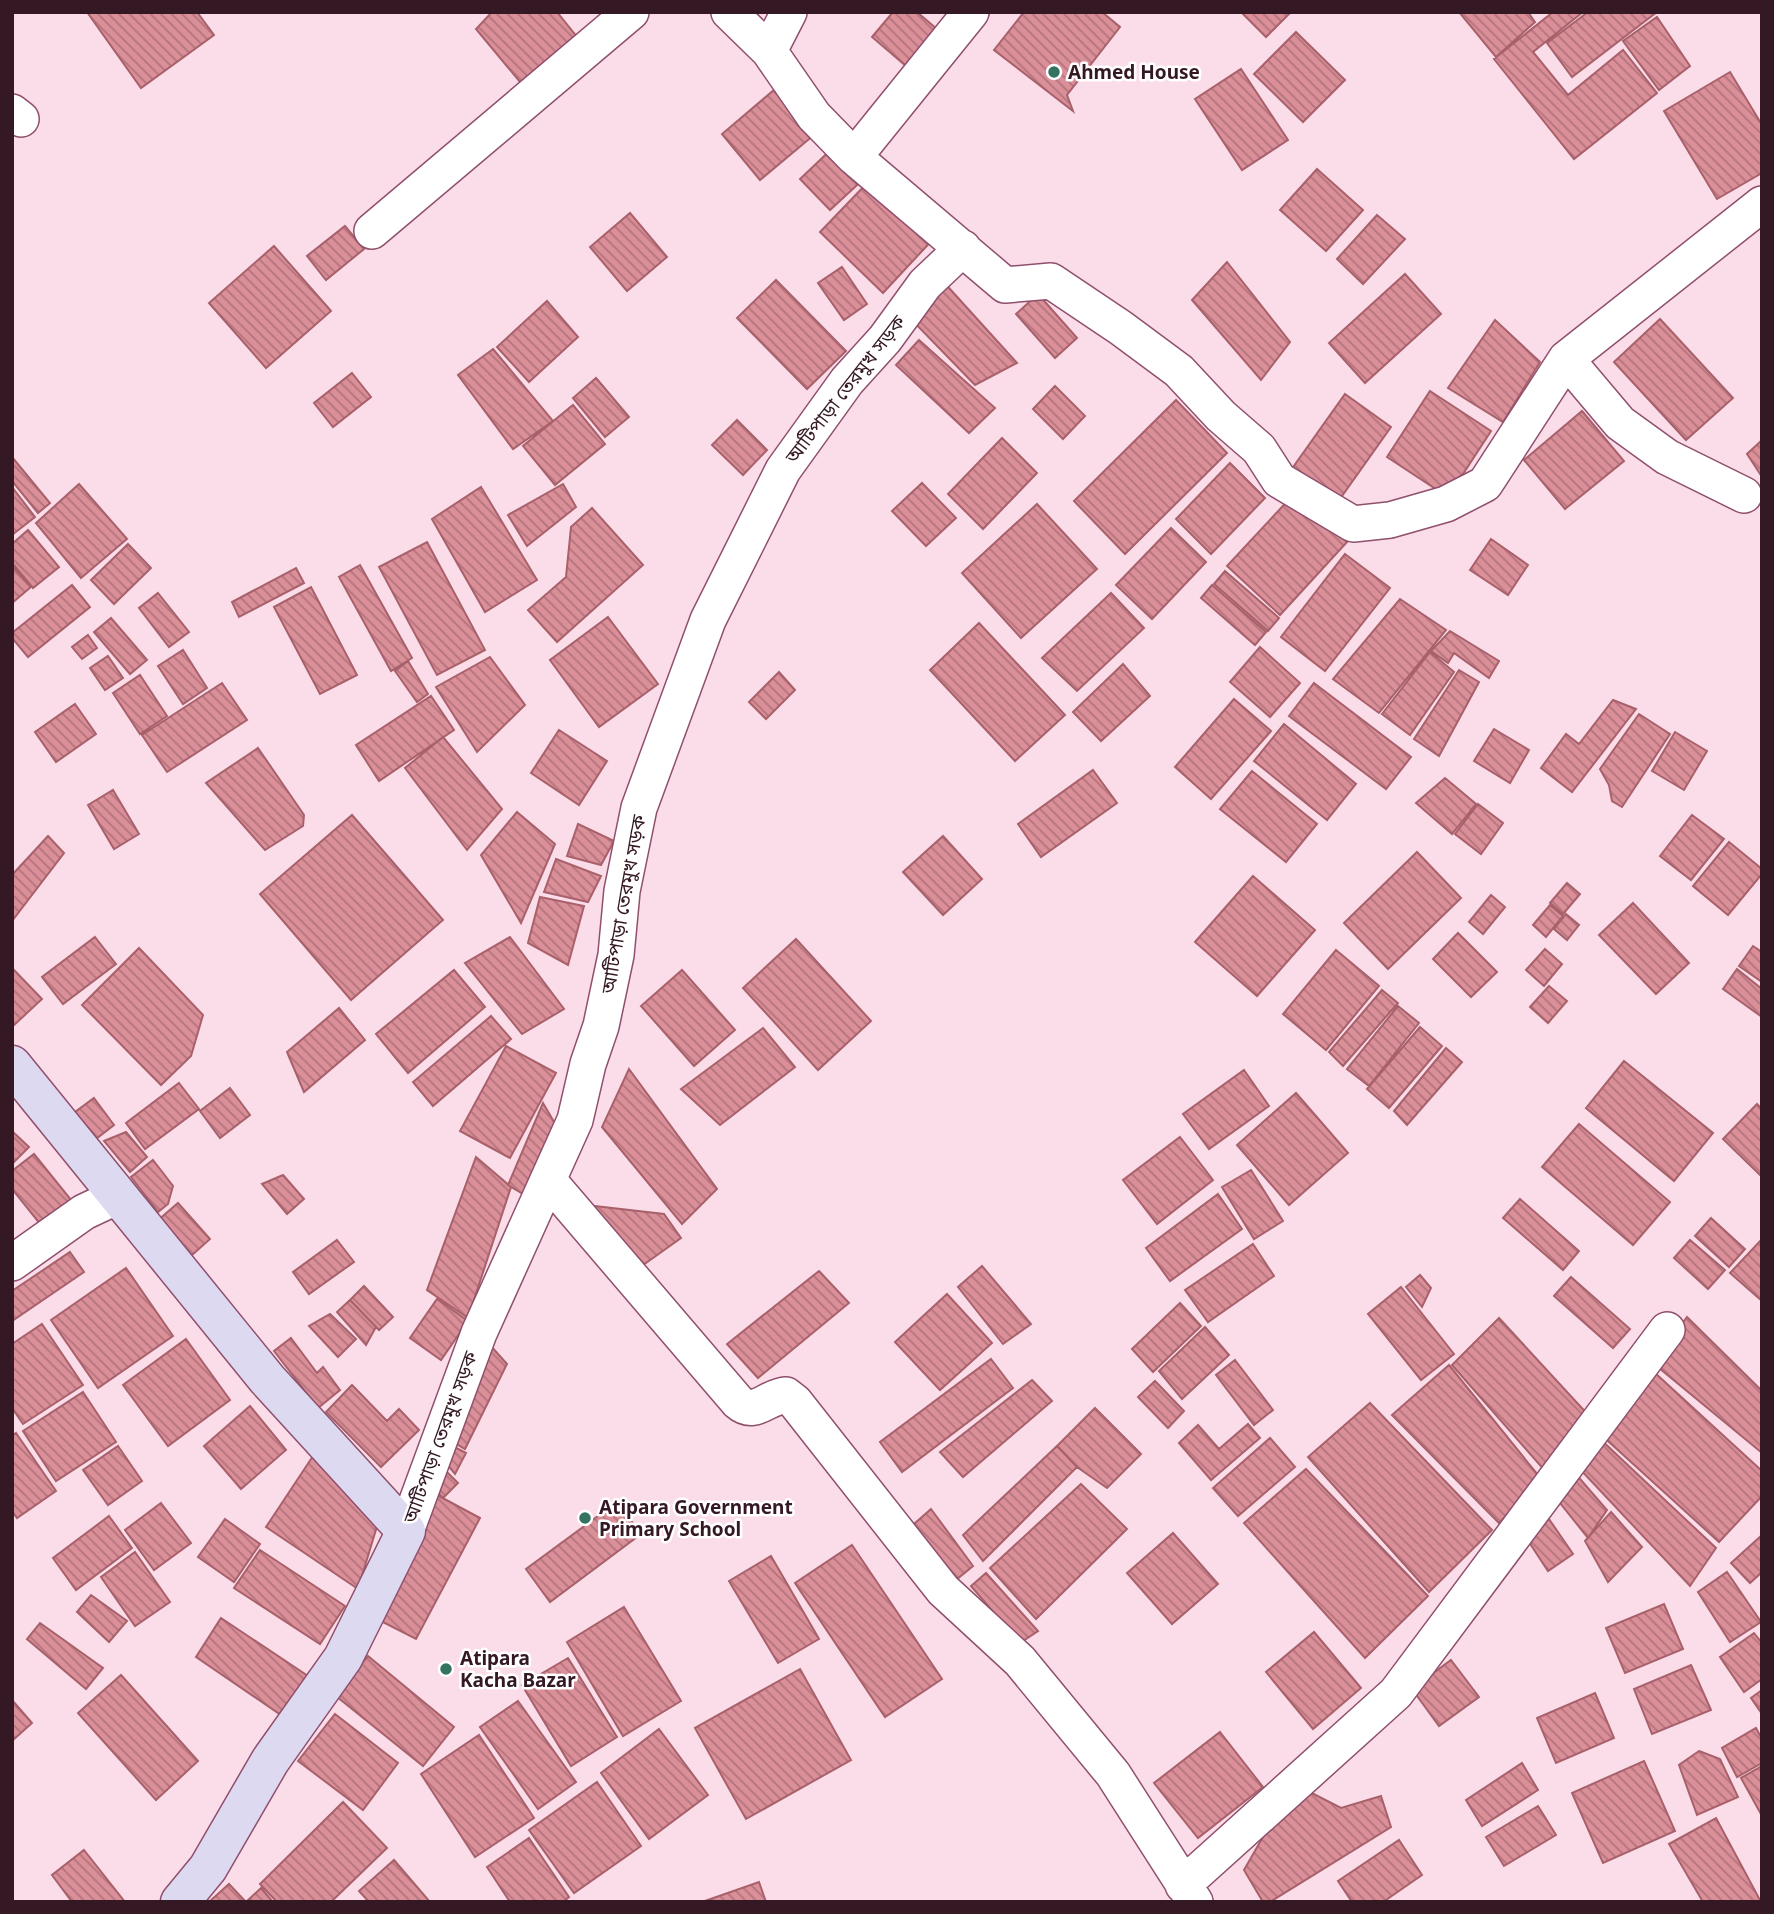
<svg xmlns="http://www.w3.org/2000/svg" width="1774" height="1914" viewBox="0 0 1774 1914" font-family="'Noto Sans','Noto Sans Bengali',sans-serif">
<defs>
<pattern id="building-back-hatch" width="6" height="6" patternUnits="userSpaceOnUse" patternTransform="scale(1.75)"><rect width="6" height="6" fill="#db8f98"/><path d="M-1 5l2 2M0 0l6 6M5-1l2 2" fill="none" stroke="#b2747c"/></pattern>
</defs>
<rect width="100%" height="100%" fill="#fbdde9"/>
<path fill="url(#building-back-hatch)" stroke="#a8616b" stroke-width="2" d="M87,12H197L214,35L141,88Z
M492,12H557L577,37L525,88L476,29Z
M893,12H917L937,29L906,66L872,37Z
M1024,12H1102L1120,27L1067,95L1073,111L994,50Z
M1241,12H1291L1266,37Z
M1459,12H1528L1535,22L1496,57Z
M1553,12H1583L1533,52L1568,95L1623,50L1657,93L1574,159L1494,59Z
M1588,12H1657L1572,77L1547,43Z
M1657,17L1690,66L1659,90L1623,41Z
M1296,32L1345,80L1303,122L1254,74Z
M1241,69L1288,140L1242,170L1195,99Z
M1730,72L1762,125V173L1717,199L1664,111Z
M781,84L820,130L760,180L722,134Z
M838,143L868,175L830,210L800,179Z
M1317,169L1363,210L1326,251L1280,210Z
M872,178L937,235L883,293L820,232Z
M630,213L667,257L627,291L590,247Z
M1377,215L1405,239L1363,284L1337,259Z
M345,226L364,249L326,280L307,256Z
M274,246L331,311L266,368L209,303Z
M1227,262L1290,342L1261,380L1192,300Z
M842,267L867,304L844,320L818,283Z
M1405,274L1441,314L1365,383L1329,343Z
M940,278L1017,363L975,385L907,315Z
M776,280L846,351L807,389L737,318Z
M1038,294L1077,338L1055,358L1016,314Z
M547,301L578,337L529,382L497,347Z
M1660,319L1733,398L1686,440L1614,362Z
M1495,320L1540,362L1503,422L1448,388Z
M919,340L995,408L969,433L896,365Z
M493,349L553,421L513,449L458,375Z
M352,373L371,397L333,427L314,403Z
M596,378L629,417L605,437L573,398Z
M1055,386L1085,416L1063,439L1033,409Z
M1430,391L1491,431L1448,497L1387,457Z
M1345,394L1391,427L1337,503L1291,470Z
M1176,400L1227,453L1125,554L1074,501Z
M573,405L605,444L555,485L523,446Z
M1582,411L1624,461L1565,509L1524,460Z
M737,420L767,450L743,475L712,445Z
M1002,438L1037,473L983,529L948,494Z
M1762,440V477L1747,454Z
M12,457L50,503L38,513L12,481Z
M1230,463L1265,498L1211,554L1176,519Z
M922,483L956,518L926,546L892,511Z
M79,484L127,539L81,578L36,523Z
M563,484L576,507L527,546L508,515Z
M12,487L35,517L12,535Z
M481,487L537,580L485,612L432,519Z
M1294,494L1347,542L1280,615L1227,566Z
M1037,504L1097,569L1021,638L962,573Z
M592,508L643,565L557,642L528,610L566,577L571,527Z
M1171,528L1206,562L1152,619L1116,585Z
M28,530L59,567L33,588L12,563V544Z
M1491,539L1528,565L1508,595L1470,570Z
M427,542L485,650L437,675L379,567Z
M128,544L151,568L114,604L91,580Z
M1345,554L1390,588L1325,671L1281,637Z
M360,565L412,658L391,671L339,577Z
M12,566L31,587L12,603Z
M296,568L304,583L239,617L232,602Z
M1225,571L1279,618L1268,631L1214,584Z
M72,585L90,607L28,657L12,638V633Z
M1212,585L1266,632L1255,645L1201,598Z
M311,587L357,675L320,694L274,607Z
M158,593L189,632L169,647L139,608Z
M1111,593L1144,628L1077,691L1042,658Z
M1400,599L1446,630L1379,713L1333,679Z
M608,617L658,684L599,727L550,660Z
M111,618L147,660L130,674L94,632Z
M979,623L1065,715L1015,761L930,670Z
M1450,631L1499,661L1489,678L1454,653L1448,663L1431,651Z
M88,635L97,648L82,659L72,647Z
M1260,647L1300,683L1270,717L1230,682Z
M183,650L207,688L183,704L158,666Z
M1430,652L1454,672L1410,735L1382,714Z
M108,656L123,678L105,690L90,668Z
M490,657L525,705L477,752L436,687Z
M408,661L428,694L417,702L395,671Z
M1123,664L1150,696L1101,741L1073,712Z
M1459,670L1479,682L1439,756L1414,739Z
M779,672L795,690L766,719L749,702Z
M140,675L167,716L140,734L113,693Z
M222,683L247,720L167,772L142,735Z
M1314,683L1411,757L1386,789L1289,716Z
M431,696L454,730L379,781L356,745Z
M1234,699L1271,731L1211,799L1175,767Z
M1613,700L1636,709L1572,792L1541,768L1566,734L1579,744Z
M75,704L96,734L56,762L35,732Z
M1639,714L1670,734L1622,807L1612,801L1609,785L1600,769Z
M1284,724L1356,784L1327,820L1254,761Z
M1494,729L1529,750L1510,783L1474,761Z
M559,730L607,761L579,805L531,773Z
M1675,732L1707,751L1684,790L1652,771Z
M443,737L502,809L467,850L405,768Z
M258,748L304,815L303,826L265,850L206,783Z
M1093,770L1117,803L1041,857L1018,824Z
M1252,771L1317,824L1286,862L1220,809Z
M1445,778L1476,804L1452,834L1416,803Z
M113,790L139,834L114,849L88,805Z
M1478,804L1503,823L1481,854L1455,834Z
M517,812L555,844L521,923L481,855Z
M352,815L443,920L351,1000L260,894Z
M1692,815L1724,839L1691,880L1660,856Z
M578,824L614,841L601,865L567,856Z
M48,836L64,853L12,921V875Z
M943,836L982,879L943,915L903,872Z
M1729,842L1762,869V874L1728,915L1693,886Z
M1417,852L1461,898L1388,969L1344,923Z
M556,859L601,876L588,902L544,892Z
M1253,876L1315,930L1257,996L1195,942Z
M1567,883L1580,894L1563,914L1550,903Z
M1491,895L1505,907L1483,934L1469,922Z
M540,897L584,906L568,965L528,943Z
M1633,903L1689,963L1656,994L1599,935Z
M1550,905L1563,916L1546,937L1533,925Z
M1566,914L1579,925L1567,940L1554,929Z
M1458,933L1497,972L1471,997L1433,959Z
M95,937L116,964L63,1004L42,977Z
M510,937L564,1009L522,1034L465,963Z
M796,939L871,1021L818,1070L743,988Z
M1753,946L1762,952V982L1739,966Z
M139,948L203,1015L191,1056L161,1085L82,1005Z
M1545,949L1562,964L1544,986L1526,970Z
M1336,950L1379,986L1326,1050L1283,1014Z
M1737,969L1762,989V1017L1723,989Z
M14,970L42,999L12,1027V971Z
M454,970L485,1007L408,1073L376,1034Z
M682,970L735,1030L694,1066L641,1006Z
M1549,986L1567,1001L1548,1023L1530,1007Z
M1382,990L1398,1003L1343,1066L1329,1052Z
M1398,1006L1419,1023L1369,1086L1347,1069Z
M339,1008L365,1040L304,1092L287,1052Z
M491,1016L511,1039L433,1106L413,1082Z
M1420,1027L1442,1046L1389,1108L1367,1089Z
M763,1028L795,1067L720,1125L681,1089Z
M506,1046L556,1073L510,1158L460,1131Z
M1446,1048L1462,1062L1407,1125L1394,1111Z
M1624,1061L1713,1133L1674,1181L1586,1108Z
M629,1069L717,1189L682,1224L602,1127Z
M1244,1070L1269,1106L1209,1149L1183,1114Z
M179,1083L199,1109L145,1149L126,1123Z
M230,1088L250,1115L220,1138L200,1111Z
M1296,1093L1348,1153L1289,1205L1237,1145Z
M94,1098L114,1125L92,1142L71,1115Z
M543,1103L564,1139L530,1198L508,1185Z
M1757,1104L1762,1109V1177L1723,1139Z
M1579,1124L1670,1202L1633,1245L1542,1167Z
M12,1131L29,1147L12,1164Z
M126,1132L147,1157L130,1172L104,1141Z
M1180,1137L1213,1180L1157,1224L1123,1180Z
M34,1154L76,1206L45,1230L12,1189V1171Z
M476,1157L511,1187L468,1318L427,1290Z
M153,1160L173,1186L168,1204L158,1212L131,1177Z
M1251,1170L1283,1221L1254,1239L1222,1187Z
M283,1175L304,1199L287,1214L262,1184Z
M1218,1194L1242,1229L1170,1281L1146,1248Z
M1520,1199L1579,1251L1563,1270L1503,1218Z
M178,1203L210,1239L182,1264L150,1227Z
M586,1205L664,1214L681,1238L639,1268Z
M1711,1218L1745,1249L1729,1267L1695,1236Z
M1762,1239V1301L1730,1273Z
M337,1240L354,1262L309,1294L293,1272Z
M1690,1240L1725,1270L1708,1289L1674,1258Z
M1253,1244L1274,1276L1208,1322L1185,1290Z
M70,1252L84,1272L12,1321V1291Z
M982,1266L1031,1324L1003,1344L958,1287Z
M126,1268L173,1336L98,1388L51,1320Z
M819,1271L849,1303L758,1378L727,1344Z
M1420,1275L1431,1288L1422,1307L1406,1287Z
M1571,1277L1630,1329L1613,1348L1554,1296Z
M364,1286L393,1317L379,1330L350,1300Z
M1401,1287L1454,1354L1421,1380L1368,1314Z
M947,1294L992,1343L940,1390L895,1342Z
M437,1299L468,1321L441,1360L410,1338Z
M350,1300L376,1327L366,1345L337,1312Z
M1180,1303L1201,1326L1153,1372L1132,1349Z
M330,1314L356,1339L338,1357L309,1326Z
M1687,1317L1762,1391V1453L1653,1363Z
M1499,1318L1592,1419L1546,1472L1452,1365Z
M42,1324L83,1385L23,1424L12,1408V1344Z
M1205,1327L1229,1355L1182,1399L1159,1371Z
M481,1335L507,1364L465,1449L446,1438Z
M291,1338L317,1373L323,1367L340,1390L318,1408L274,1351Z
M186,1339L230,1400L168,1446L123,1385Z
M991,1359L1013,1388L902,1472L880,1442Z
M1235,1360L1273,1410L1254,1425L1216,1375Z
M1449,1365L1542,1480L1499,1523L1392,1415Z
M1654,1372L1762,1471V1496L1719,1542L1599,1433Z
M1032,1380L1052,1401L963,1477L940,1452Z
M1155,1381L1184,1411L1168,1428L1138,1397Z
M352,1385L387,1421L399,1409L419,1430L381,1467L326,1412Z
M83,1392L116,1442L56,1481L23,1431Z
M1370,1403L1492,1530L1429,1592L1308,1457Z
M250,1406L286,1450L241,1489L204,1446Z
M1095,1408L1141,1454L1107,1488L1077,1467L1057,1446Z
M1248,1424L1260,1438L1211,1480L1179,1443L1198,1425L1219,1449Z
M16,1433L56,1491L17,1518L12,1511V1436Z
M1598,1437L1716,1548L1690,1586L1576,1465Z
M1270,1438L1295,1467L1238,1516L1213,1488Z
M445,1442L466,1453L455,1474L441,1457Z
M118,1446L142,1481L108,1505L83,1470Z
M1057,1446L1077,1467L983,1561L963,1535Z
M313,1456L378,1523L358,1589L266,1527Z
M440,1465L458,1483L443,1498L425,1480Z
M1306,1469L1428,1596L1365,1658L1244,1523Z
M1574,1472L1607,1510L1588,1538L1556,1498Z
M1081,1484L1127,1529L1036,1619L990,1568Z
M437,1495L480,1518L416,1639L373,1617Z
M617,1502L641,1534L550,1602L526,1569Z
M161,1503L191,1543L154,1570L125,1530Z
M931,1509L973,1566L951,1584L906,1531Z
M1611,1512L1642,1547L1608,1582L1585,1541Z
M109,1516L132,1548L76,1590L53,1558Z
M225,1519L260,1544L234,1582L198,1557Z
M1549,1519L1573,1554L1548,1571L1525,1536Z
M1173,1533L1218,1584L1172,1624L1127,1573Z
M1762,1535V1572L1750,1583L1731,1563Z
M852,1545L942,1679L885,1717L795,1583Z
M260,1550L345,1606L320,1644L234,1588Z
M135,1552L170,1602L135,1626L101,1577Z
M771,1556L819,1639L778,1663L729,1581Z
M1727,1572L1761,1622L1730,1642L1698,1592Z
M986,1573L1038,1631L1020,1643L971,1586Z
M91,1595L127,1621L109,1642L77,1612Z
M1664,1604L1683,1649L1625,1673L1606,1628Z
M624,1607L681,1701L623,1736L567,1642Z
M221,1618L308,1676L281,1715L196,1657Z
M40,1623L103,1668L86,1689L27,1639Z
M1314,1632L1361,1688L1313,1729L1266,1672Z
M1754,1633L1762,1643V1679L1744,1692L1720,1657Z
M368,1656L454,1727L423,1766L336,1696Z
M568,1658L617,1737L571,1766L522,1685Z
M1451,1660L1479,1697L1439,1726L1412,1689Z
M1691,1665L1711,1710L1652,1734L1634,1689Z
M800,1669L851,1760L746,1819L695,1728Z
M121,1675L198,1761L156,1800L78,1713Z
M1762,1690V1714L1751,1698Z
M1595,1693L1614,1738L1556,1763L1537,1718Z
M12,1700L32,1723L12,1741Z
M518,1701L576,1782L538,1809L480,1727Z
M335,1714L398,1763L363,1810L298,1761Z
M1756,1728L1762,1739V1763L1737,1777L1722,1748Z
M659,1729L708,1795L649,1839L601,1773Z
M1220,1732L1263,1787L1198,1838L1154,1783Z
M479,1735L534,1818L475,1857L421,1774Z
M1699,1751L1720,1759L1738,1797L1697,1815L1679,1765Z
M1644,1761L1675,1831L1603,1863L1572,1793Z
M1522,1763L1538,1790L1482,1826L1466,1800Z
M1762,1766V1816L1741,1778Z
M597,1782L641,1846L574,1893L529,1830Z
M1300,1787L1341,1808L1381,1796L1391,1827L1270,1902H1263L1244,1870L1282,1804Z
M343,1802L387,1848L331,1902H277L260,1884Z
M1538,1806L1556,1835L1504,1866L1486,1837Z
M1716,1818L1761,1902H1703L1669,1844Z
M529,1838L569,1897L563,1902H510L487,1867Z
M1399,1840L1422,1875L1383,1902H1352L1338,1881Z
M84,1850L125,1902H72L52,1875Z
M394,1860L430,1902H369L359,1891Z
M759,1882L766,1902H702Z
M229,1884L246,1902H209Z
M261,1888L273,1902H246Z"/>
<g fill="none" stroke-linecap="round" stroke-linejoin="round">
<defs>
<path id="street" d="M729,12L769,51L814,116L854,157L1005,285L1051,281L1121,328L1179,371L1221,416L1259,449L1279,480L1353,524L1390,520L1446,504L1485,484L1566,359L1762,204
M769,51L789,12
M12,112L21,119
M854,157L971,12
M372,231L631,12
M1566,359L1620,423L1667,457L1744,495
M549,1181L738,1402C755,1417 766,1397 786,1395L795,1402L943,1590L1020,1661L1113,1774L1195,1902
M12,1263L84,1212L118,1196
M406,1531L479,1333L575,1120L588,1064L601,1026L616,955L622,891L639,808L708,620L783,470L847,381L885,339L925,284L963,248
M1183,1885L1396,1693L1667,1330"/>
<path id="secondary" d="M12,1065L267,1379L406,1531L343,1658L270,1761L208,1868L180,1902"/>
</defs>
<use href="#street" stroke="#8f4f6d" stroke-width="38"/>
<use href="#secondary" stroke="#8f4f6d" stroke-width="41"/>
<use href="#street" stroke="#fff" stroke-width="35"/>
<use href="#secondary" stroke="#ddd9f0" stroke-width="38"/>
</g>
<g fill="#347361" stroke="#fff" stroke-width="2.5">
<circle cx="1054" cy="72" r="7"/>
<circle cx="585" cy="1518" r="7"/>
<circle cx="446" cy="1669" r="7"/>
</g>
<g text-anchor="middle" stroke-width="5" stroke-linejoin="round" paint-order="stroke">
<g font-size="19" font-weight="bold" fill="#341925" stroke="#fff" text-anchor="start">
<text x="1068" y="79">Ahmed House</text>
<text x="599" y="1514">Atipara Government<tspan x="599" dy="22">Primary School</tspan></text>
<text x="460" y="1665">Atipara<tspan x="460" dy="22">Kacha Bazar</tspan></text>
</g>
<g font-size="19" fill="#341925" stroke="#fff">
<text transform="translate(845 389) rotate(-52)" y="7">আটিপাড়া তেরমুখ সড়ক</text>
<text transform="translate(623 904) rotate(-80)" y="7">আটিপাড়া তেরমুখ সড়ক</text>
<text transform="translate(440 1437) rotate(-70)" y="7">আটিপাড়া তেরমুখ সড়ক</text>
</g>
</g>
<rect width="1774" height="1914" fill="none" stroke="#341925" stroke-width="28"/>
</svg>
